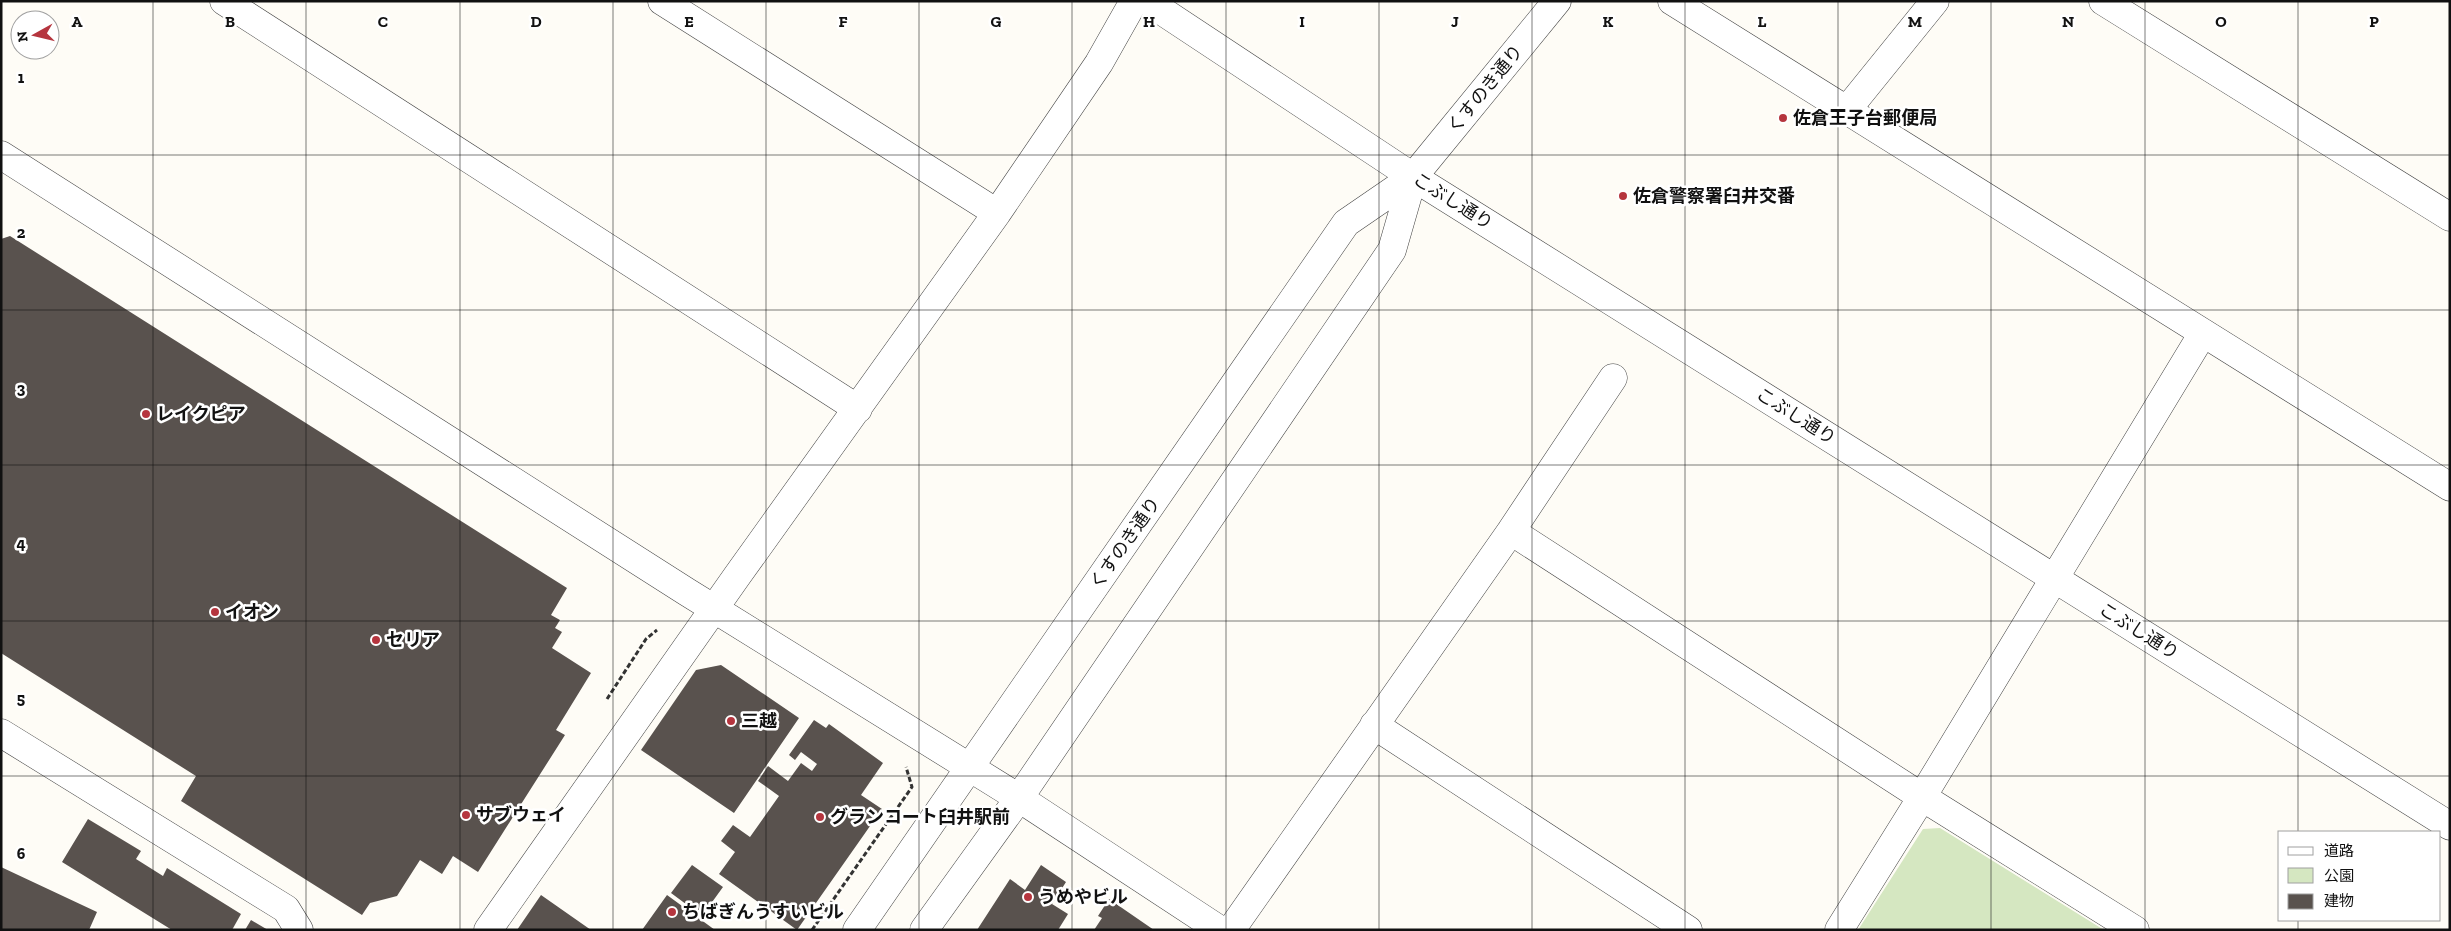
<svg xmlns="http://www.w3.org/2000/svg" width="2451" height="931" viewBox="0 0 2451 931" font-family="'Zilla Slab','Noto Sans JP',serif">
<rect width="100%" height="100%" fill="#fefcf6"/>
<path fill="#d5e7c1" d="M1940,828L2104,930H1858L1923,829Z"/>
<path fill="#59524e" d="M10,236L567,588L551,615L560,620L555,628L562,632L552,648L591,673L556,730L565,735L478,872L453,856L442,874L420,860L397,896L370,903L362,915L181,801L196,776L1,653V239Z
M721,665L799,718L734,813L641,750L696,670Z
M814,720L826,728L829,724L883,763L861,795L882,809L797,930L719,874L735,852L721,841L733,825L750,837L779,796L758,781L768,766L788,781L801,763L812,771L817,764L801,752L795,760L789,755Z
M88,819L141,851L136,859L163,876L167,868L241,914L232,930H172L62,862Z
M692,865L723,887L702,916L671,893Z
M1041,865L1066,882L1052,904L1068,914L1058,930H977L1010,879L1025,890Z
M1,867L97,912L89,930H1Z
M541,895L591,930H517Z
M667,895L715,930H642Z
M1109,899L1154,930H1094L1102,918L1098,916Z
M251,920L268,930H245Z"/>
<g fill="none" stroke-linecap="round" stroke-linejoin="round">
<defs>
<path id="minor" d="M224,1L858,409
M662,1L997,213
M1672,1L2450,487
M2103,1L2450,217
M1846,111L1935,1
M1511,531L1922,797L2135,930
M1374,725L1688,930
M1,733L286,909L299,930
M488,930L737,576L997,213L1099,63L1134,1
M1231,930L1511,531L1613,378
M1839,930L1922,797L2203,333"/>
<path id="tertiary" d="M1147,1L1413,177L2450,826
M1,155L687,592L1019,798L1220,930
M857,930L1346,223L1413,177L1557,1
M924,930L1019,798L1392,250L1413,177"/>
</defs>
<use href="#minor" stroke="#444" stroke-width="29"/>
<use href="#tertiary" stroke="#444" stroke-width="29"/>
<path stroke="#333" stroke-width="3" stroke-dasharray="5 2.5" stroke-linecap="butt" d="M607,699L646,639L657,630
M812,930L912,787L906,767"/>
<use href="#minor" stroke="#fff" stroke-width="28"/>
<use href="#tertiary" stroke="#fff" stroke-width="28"/>
</g>
<path fill="none" stroke="#111" stroke-width="1" stroke-opacity="0.55" d="M153,1V930M306,1V930M460,1V930M613,1V930M766,1V930M919,1V930M1072,1V930M1226,1V930M1379,1V930M1532,1V930M1685,1V930M1838,1V930M1991,1V930M2145,1V930M2298,1V832M1,155H2450M1,310H2450M1,465H2450M1,621H2450M1,776H2450M2298,920V930"/>
<g fill="#b5353e" stroke="#fff" stroke-width="2">
<circle cx="1783" cy="118" r="5"/>
<circle cx="1623" cy="196" r="5"/>
<circle cx="146" cy="414" r="5"/>
<circle cx="215" cy="612" r="5"/>
<circle cx="376" cy="640" r="5"/>
<circle cx="731" cy="721" r="5"/>
<circle cx="466" cy="815" r="5"/>
<circle cx="820" cy="817" r="5"/>
<circle cx="1028" cy="897" r="5"/>
<circle cx="672" cy="912" r="5"/>
</g>
<g text-anchor="middle" stroke-width="5" stroke-linejoin="round" paint-order="stroke">
<g font-size="18" fill="#111" stroke="#fff">
<text transform="translate(1485 89) rotate(-51)" y="6">くすのき通り</text>
<text transform="translate(1453 201) rotate(32)" y="6">こぶし通り</text>
<text transform="translate(1796 416) rotate(32)" y="6">こぶし通り</text>
<text transform="translate(1125 543) rotate(-55)" y="6">くすのき通り</text>
<text transform="translate(2139 631) rotate(32)" y="6">こぶし通り</text>
</g>
<g font-size="18" font-weight="bold" fill="#111" stroke="#fff" text-anchor="start">
<text x="1793" y="124">佐倉王子台郵便局</text>
<text x="1633" y="202">佐倉警察署臼井交番</text>
<text x="156" y="420">レイクピア</text>
<text x="225" y="618">イオン</text>
<text x="386" y="646">セリア</text>
<text x="741" y="727">三越</text>
<text x="476" y="821">サブウェイ</text>
<text x="830" y="823">グランコート臼井駅前</text>
<text x="1038" y="903">うめやビル</text>
<text x="682" y="918">ちばぎんうすいビル</text>
</g>
</g>
<g font-size="16" text-anchor="middle" font-weight="bold" fill="#111" stroke="#fff" stroke-width="5" stroke-linejoin="round" paint-order="stroke">
<text x="77" y="27">A</text>
<text x="230" y="27">B</text>
<text x="383" y="27">C</text>
<text x="536" y="27">D</text>
<text x="689" y="27">E</text>
<text x="843" y="27">F</text>
<text x="996" y="27">G</text>
<text x="1149" y="27">H</text>
<text x="1302" y="27">I</text>
<text x="1455" y="27">J</text>
<text x="1608" y="27">K</text>
<text x="1762" y="27">L</text>
<text x="1915" y="27">M</text>
<text x="2068" y="27">N</text>
<text x="2221" y="27">O</text>
<text x="2374" y="27">P</text>
<text x="21" y="83">1</text>
<text x="21" y="238">2</text>
<text x="21" y="394">3</text>
<text x="21" y="549">4</text>
<text x="21" y="704">5</text>
<text x="21" y="859">6</text>
</g>
<rect width="2451" height="931" fill="none" stroke="#111111" stroke-width="5"/>
<rect x="2278" y="831" width="162" height="90" fill="#ffffff" stroke="#a0a0a0"/>
<rect x="2288" y="847" width="25" height="8" fill="#ffffff" stroke="#a0a0a0"/>
<text x="2324" y="856" font-size="15" fill="#111111">道路</text>
<rect x="2288" y="868" width="25" height="15" fill="#d5e7c1" stroke="#a0a0a0"/>
<text x="2324" y="881" font-size="15" fill="#111111">公園</text>
<rect x="2288" y="894" width="25" height="15" fill="#59524e" stroke="#a0a0a0"/>
<text x="2324" y="906" font-size="15" fill="#111111">建物</text>
<g transform="translate(35 35) rotate(262)"><circle r="24" fill="#ffffff" stroke="#a0a0a0"/>
<path d="M0-4L9 19L0 12L-9 19Z" fill="#b5353e"/>
<text y="-8" font-size="14" font-weight="bold" text-anchor="middle" fill="#111111">N</text>
</g>
</svg>
